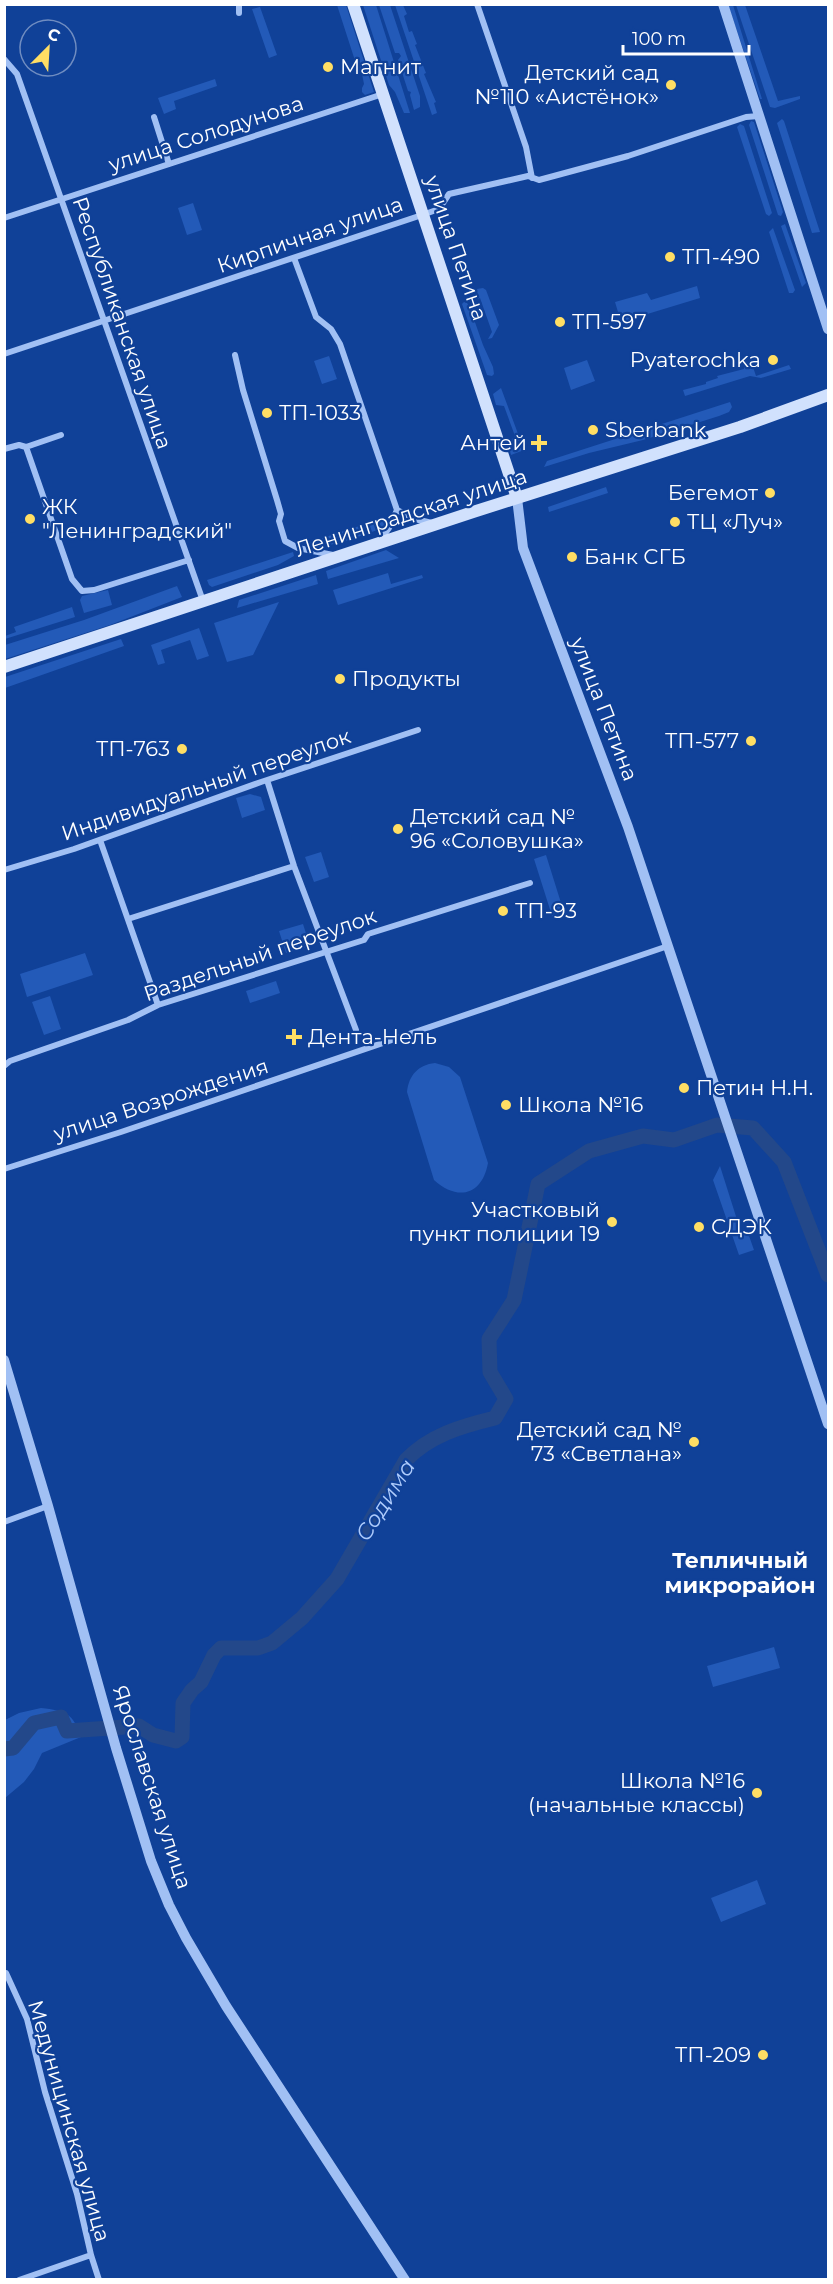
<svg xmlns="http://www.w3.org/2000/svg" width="833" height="2284" viewBox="0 0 833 2284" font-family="Montserrat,sans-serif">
<rect width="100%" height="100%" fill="#104198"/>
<path fill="#235ab8" d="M337,5H346L374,92L365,95L362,92V88L364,84L362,74L359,73Z
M363,5H376L410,113H404L395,92L389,85Z
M379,5H390L420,96V107L414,110L410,95L411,92L408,91L398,60L401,56L399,53H395Z
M395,5H403L407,14L404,16L409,32L412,31L417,44L415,45L426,73L424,74L436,102L434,103L437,113L432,115Z
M728,5H733L762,99H760Z
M736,5H745L778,101L800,96V99L775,108L770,107Z
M260,7L277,55L269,58L252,9Z
M215,79L217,86L174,101L176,109L164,114L158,98Z
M782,119L784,121L820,232L812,233L777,123Z
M751,121L754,122L783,212L781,216L778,215L749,125Z
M740,124L744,126L772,213L769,216L766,214L737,127Z
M193,203L202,230L187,235L178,208Z
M785,224L806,283L802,287L781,226Z
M773,228L795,290L793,293H789L769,232Z
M697,286L700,298L621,322L615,302L647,293L651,300Z
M483,288L486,290L499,325L492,338L488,339L492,332L480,298L478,299L477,289Z
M464,302L467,303L470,308L483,345L493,367L494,374L492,376L487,375L462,304Z
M329,356L337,379L322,384L314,361Z
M587,360L595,381L571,390L564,368Z
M752,364L756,376L789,365L791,369L761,378L750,376L685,396L683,390L706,384V382L718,378L717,376L744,369V367Z
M501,388L524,450L511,455L508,443L515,436L504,406L496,405L493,394Z
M730,402L732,407L729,412L719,416L643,440L589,453L544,467L547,461Z
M606,487L608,493L549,512L548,507Z
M390,516L383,528C358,536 329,551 304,544Z
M386,550L399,558L328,579L326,571Z
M293,552L294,556L278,565L212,587L209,585L207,580Z
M388,573L391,584L422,575L423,578L338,605L333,590Z
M316,575L318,584L237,608L239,600Z
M177,586L182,597L110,625L5,659V645L84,620Z
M108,590L112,605L84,613L80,600L82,596Z
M279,602L253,655L227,662L214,623Z
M72,607L75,617L5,639V636L16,632L14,627Z
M199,628L209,656L197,660L190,640L161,650L165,663L158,665L151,645Z
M121,639L124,646L5,688V677Z
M250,794L261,797L265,810L242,818L236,798Z
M321,852L329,877L314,882L305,857Z
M546,855L562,906L559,917L553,919L534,859Z
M303,924L310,946L286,953L279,931Z
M85,953L93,975L27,997L20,974Z
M276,981L280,993L250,1003L246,991Z
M50,996L61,1029L44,1035L32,1002Z
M435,1063L449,1067L460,1077L488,1163C482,1196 457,1201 434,1180L407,1092C409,1075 418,1065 435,1063Z
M720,1166L740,1229L748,1233L754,1250L739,1255L713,1180Z
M774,1647L780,1668L713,1687L707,1666Z
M41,1708C66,1711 73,1713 81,1737L42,1753L34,1769L24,1782L5,1798V1720L19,1713Z
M757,1880L766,1904L721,1922L711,1898Z"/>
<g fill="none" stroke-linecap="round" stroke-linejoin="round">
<path stroke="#23488a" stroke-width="15" d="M4,1749L13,1748L34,1723L61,1717L67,1731L139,1726L153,1735L176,1741L182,1737L183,1703L192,1690L201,1682L214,1655L221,1648H258L272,1643L302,1618L337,1579L406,1460C430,1435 462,1426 495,1418L506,1399L490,1372L489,1339L514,1300L538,1184L589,1151L643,1136L674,1140L717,1125L753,1128L784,1162L828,1275"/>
<path stroke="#a1c0f4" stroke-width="6" d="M239,4V13
M477,4L526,147L532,178
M4,59L17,74L203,601
M154,117L169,164
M4,218L383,94
M294,258L316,317L331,329L340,344L397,510L389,528L381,539
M4,354L425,214L439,209L449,194L528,176L539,180L628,156L746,117L759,116
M235,355L243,390L277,500L281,514L279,521L285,541L298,548L333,555
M26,447L72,579L82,591L94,590L189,560
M4,449L19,445L26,447L61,435
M397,510L415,519L432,523
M267,780L294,866L356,1030
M100,840L158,1005
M4,870L74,849L261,782L418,730
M128,919L294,866
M4,1066L10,1061L128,1020L158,1005L364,940L368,934L530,883
M4,1169L121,1132L668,946
M4,1522L48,1506
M6,1973L27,2019L45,2092L77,2194L91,2255L99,2280
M19,2280L91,2255"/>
<path stroke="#a1c0f4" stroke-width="10" d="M723,4L828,329
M517,498L523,548L628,827L828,1424
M4,1360L48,1506L116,1748L151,1861L169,1905L186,1938L226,2006L405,2280"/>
<path stroke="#d1e1fd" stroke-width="12" d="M353,4L517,498
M4,667L473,512L740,427L828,395"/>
</g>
<g fill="#ffde64" stroke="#104198" stroke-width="2">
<circle cx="328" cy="67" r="6"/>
<circle cx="671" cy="85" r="6"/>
<circle cx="670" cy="257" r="6"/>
<circle cx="560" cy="322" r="6"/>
<circle cx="773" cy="360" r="6"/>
<circle cx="267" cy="413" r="6"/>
<circle cx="593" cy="430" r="6"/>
<path d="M536 434h6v6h6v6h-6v6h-6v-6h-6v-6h6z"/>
<circle cx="770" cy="493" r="6"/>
<circle cx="30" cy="519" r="6"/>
<circle cx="675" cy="522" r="6"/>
<circle cx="572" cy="557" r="6"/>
<circle cx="340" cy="679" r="6"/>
<circle cx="751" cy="741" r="6"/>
<circle cx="182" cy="749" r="6"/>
<circle cx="398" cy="829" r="6"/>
<circle cx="503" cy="911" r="6"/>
<path d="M291 1028h6v6h6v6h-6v6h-6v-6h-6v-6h6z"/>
<circle cx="684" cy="1088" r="6"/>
<circle cx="506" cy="1105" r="6"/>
<circle cx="612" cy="1222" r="6"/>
<circle cx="699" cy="1227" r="6"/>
<circle cx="694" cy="1442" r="6"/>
<circle cx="757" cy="1793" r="6"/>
<circle cx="763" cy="2055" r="6"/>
</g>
<g text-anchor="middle" stroke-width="4.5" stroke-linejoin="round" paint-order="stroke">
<g font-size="21" fill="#fff" stroke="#104198" text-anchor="start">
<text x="340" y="74">Магнит</text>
<text x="659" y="80" text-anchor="end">Детский сад<tspan x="659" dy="24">№110 «Аистёнок»</tspan></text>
<text x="682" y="264">ТП-490</text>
<text x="572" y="329">ТП-597</text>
<text x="761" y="367" text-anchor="end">Pyaterochka</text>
<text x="279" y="420">ТП-1033</text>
<text x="605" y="437">Sberbank</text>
<text x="527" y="450" text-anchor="end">Антей</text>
<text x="758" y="500" text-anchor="end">Бегемот</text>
<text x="42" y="514">ЖК<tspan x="42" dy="24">"Ленинградский"</tspan></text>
<text x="687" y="529">ТЦ «Луч»</text>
<text x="584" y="564">Банк СГБ</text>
<text x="352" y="686">Продукты</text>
<text x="739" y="748" text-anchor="end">ТП-577</text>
<text x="170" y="756" text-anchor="end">ТП-763</text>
<text x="410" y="824">Детский сад №<tspan x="410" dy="24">96 «Соловушка»</tspan></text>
<text x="515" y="918">ТП-93</text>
<text x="308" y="1044">Дента-Нель</text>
<text x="696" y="1095">Петин Н.Н.</text>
<text x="518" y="1112">Школа №16</text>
<text x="600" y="1217" text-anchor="end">Участковый<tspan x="600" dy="24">пункт полиции 19</tspan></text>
<text x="711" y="1234">СДЭК</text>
<text x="682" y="1437" text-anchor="end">Детский сад №<tspan x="682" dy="24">73 «Светлана»</tspan></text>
<text x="745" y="1788" text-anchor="end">Школа №16<tspan x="745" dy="24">(начальные классы)</tspan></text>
<text x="751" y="2062" text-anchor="end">ТП-209</text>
</g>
<g font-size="21" fill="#fff" stroke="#104198">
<text transform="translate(206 134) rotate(-18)" y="7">улица Солодунова</text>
<text transform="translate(310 235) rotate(-19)" y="7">Кирпичная улица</text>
<text transform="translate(456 248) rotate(71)" y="7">улица Петина</text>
<text transform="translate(122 323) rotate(71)" y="7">Республиканская улица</text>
<text transform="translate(411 513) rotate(-18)" y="7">Ленинградская улица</text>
<text transform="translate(604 709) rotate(69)" y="7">улица Петина</text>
<text transform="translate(206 785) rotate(-19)" y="7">Индивидуальный переулок</text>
<text transform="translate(260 955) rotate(-19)" y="7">Раздельный переулок</text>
<text transform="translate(161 1100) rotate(-18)" y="7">улица Возрождения</text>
<text transform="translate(152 1787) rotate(72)" y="7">Ярославская улица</text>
<text transform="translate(69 2121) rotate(74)" y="7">Медуницинская улица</text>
</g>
<g font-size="22" font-style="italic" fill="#aecbfb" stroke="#104198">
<text transform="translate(385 1500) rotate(-58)" y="8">Содима</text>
</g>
<g font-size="22" font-weight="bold" fill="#fff" stroke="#104198">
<text x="740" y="1568">Тепличный<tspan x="740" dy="25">микрорайон</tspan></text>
</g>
</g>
<rect width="833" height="2284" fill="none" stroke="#ffffff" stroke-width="12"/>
<g transform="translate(48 48) rotate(24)"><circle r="28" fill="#104198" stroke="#708dc1" stroke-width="1.5"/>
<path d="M0-4.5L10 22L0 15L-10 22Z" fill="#ffde64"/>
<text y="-9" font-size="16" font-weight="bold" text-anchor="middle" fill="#ffffff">С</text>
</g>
<path d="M623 45v9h126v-9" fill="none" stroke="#ffffff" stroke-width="3"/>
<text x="632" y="45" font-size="18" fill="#ffffff" stroke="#104198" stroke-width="4.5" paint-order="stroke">100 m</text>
</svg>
